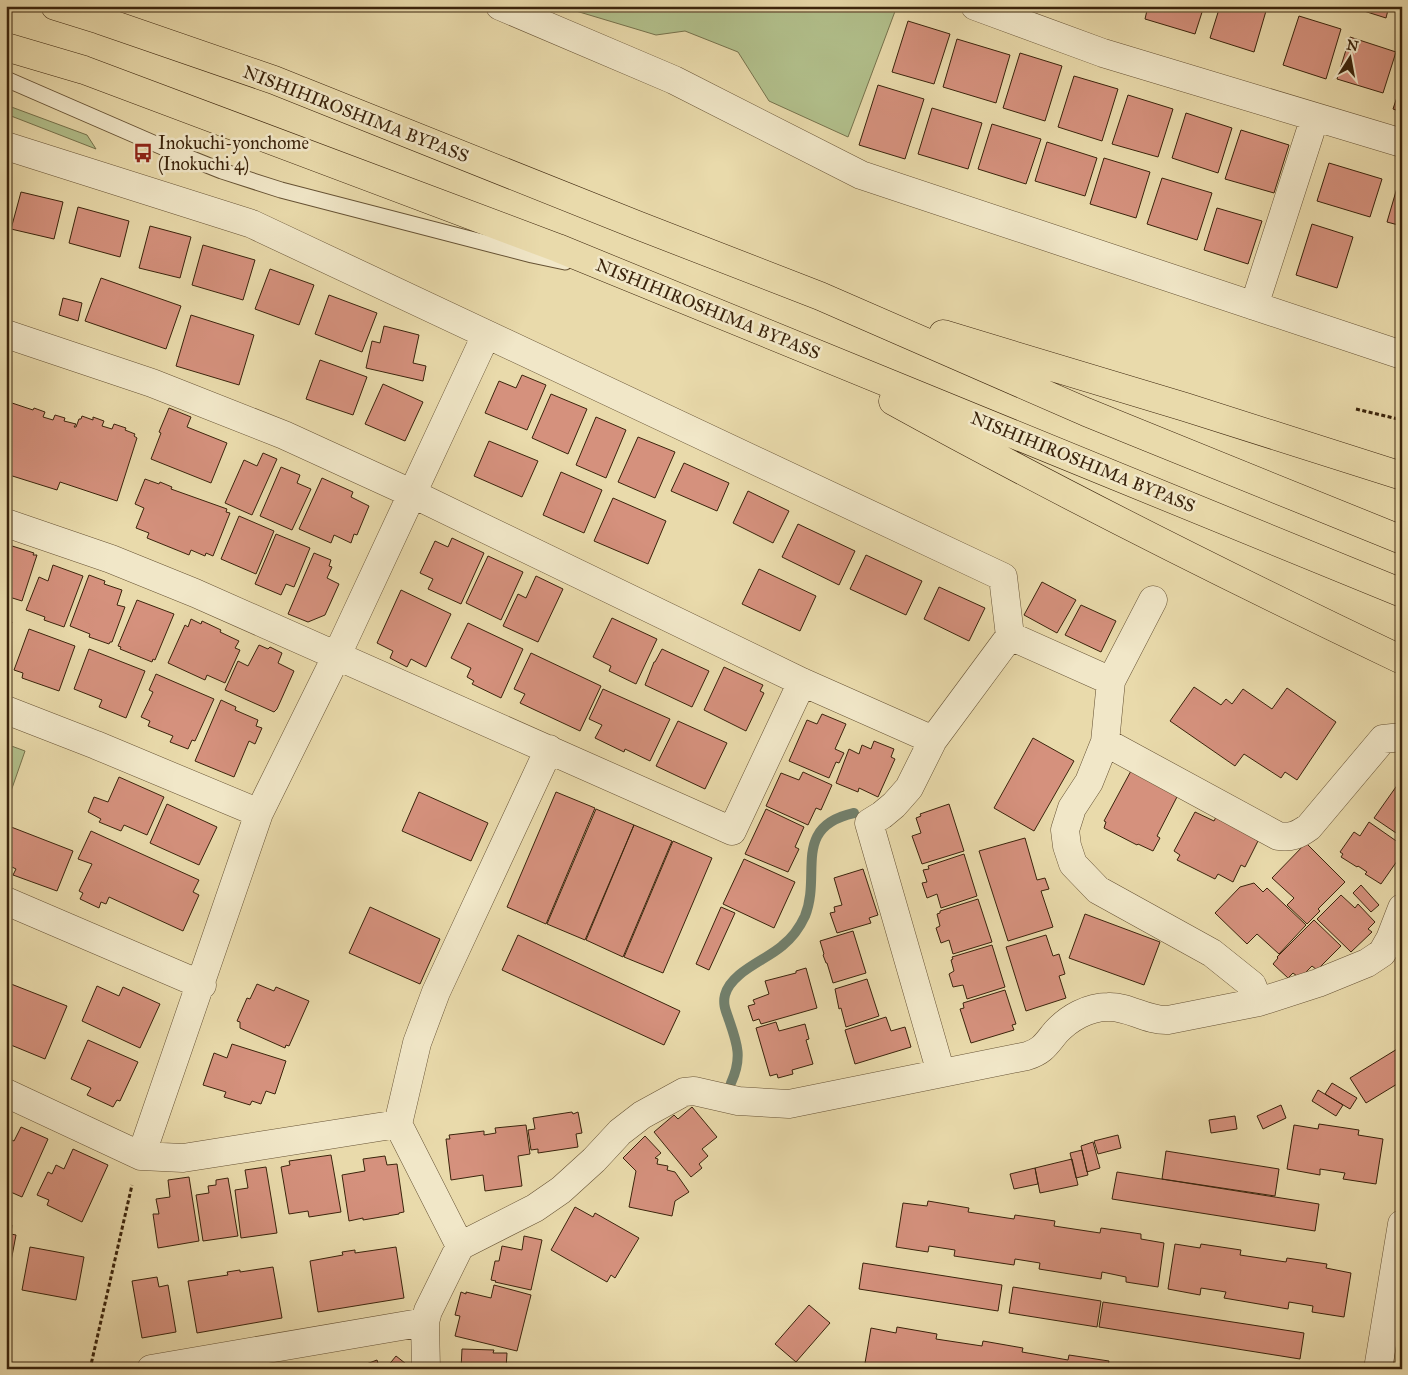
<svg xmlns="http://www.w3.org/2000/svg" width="1408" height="1375" viewBox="0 0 1408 1375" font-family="'IM FELL Great Primer',serif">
<rect width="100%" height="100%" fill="#e9daab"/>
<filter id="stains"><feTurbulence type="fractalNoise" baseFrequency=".004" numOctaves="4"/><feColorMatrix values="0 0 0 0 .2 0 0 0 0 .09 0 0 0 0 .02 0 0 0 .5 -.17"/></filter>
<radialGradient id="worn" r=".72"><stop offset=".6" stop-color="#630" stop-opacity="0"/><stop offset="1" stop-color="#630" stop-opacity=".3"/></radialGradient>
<path fill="#b2c08c" stroke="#76724c" d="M575,6H897L848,137L769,101L738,52L685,31L656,35L576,11Z
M6,105L87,135L96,149L6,114Z
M6,744L25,751L10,794L6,793Z"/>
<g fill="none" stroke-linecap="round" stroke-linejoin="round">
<path stroke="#727f6b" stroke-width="10" d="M731,1083C743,1057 737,1043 728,1017C725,1009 723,1003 725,995C731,972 766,960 782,946C792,938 800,927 805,916C822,874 791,827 854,813"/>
</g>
<path fill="#d5917d" stroke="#3b240c" d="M1112,6H1129L1128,11Z
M1148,6H1204L1195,34L1145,19Z
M1220,6H1251L1266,11L1254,52L1210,38Z
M1348,6H1389L1386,18Z
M1402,8V25L1397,23Z
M1299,16L1341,29L1326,79L1283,65Z
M908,21L950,34L934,84L892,72Z
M1350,37L1396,52L1383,93L1337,79Z
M957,39L1010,55L996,103L943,87Z
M1020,53L1062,66L1045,121L1003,108Z
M1074,76L1118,89L1102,141L1058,127Z
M1402,82V112L1393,109Z
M878,85L924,99L905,159L859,145Z
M1128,95L1173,109L1158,157L1112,144Z
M932,108L982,123L968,169L918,154Z
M1186,113L1232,128L1218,173L1172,158Z
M992,124L1041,139L1026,184L978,169Z
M1241,130L1289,145L1274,193L1225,179Z
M1047,142L1097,158L1085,196L1035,181Z
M1104,158L1150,172L1136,218L1090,204Z
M1329,163L1382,179L1370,217L1317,201Z
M1162,178L1212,193L1197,240L1147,224Z
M1399,181L1402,182V226L1387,222Z
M21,192L63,202L54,239L11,229Z
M78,207L129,221L120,257L69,243Z
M1217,208L1262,221L1248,264L1204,250Z
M1312,224L1353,237L1337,288L1296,275Z
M150,226L191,237L180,278L139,268Z
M203,245L255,260L243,300L192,285Z
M270,269L314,285L299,325L255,309Z
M101,278L181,306L166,349L85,321Z
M329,295L377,313L362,352L315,334Z
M63,298L82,303L78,321L59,315Z
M191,315L254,335L239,385L176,366Z
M384,326L419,335L413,363L426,366L423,381L366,368L372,341L380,343Z
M320,360L367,377L353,415L306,399Z
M522,375L546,385L527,430L485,413L499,381L516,388Z
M383,384L423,402L405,441L365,424Z
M551,394L587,409L568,454L532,438Z
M6,399L9,400V402L33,410L34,408L45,412L43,417L53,420L55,415L65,418L64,421L76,424L74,427H76L79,419H81L82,416L93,420V417L104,421L102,426L112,429L114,424L126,428L125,430L135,434L134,436L137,438L117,501L60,482L57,490L6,474Z
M169,408L191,417L187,427L227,443L211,483L151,459L161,433L159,432Z
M596,417L626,430L606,478L576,465Z
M638,437L675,452L655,498L618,482Z
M489,441L538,461L522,497L474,476Z
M263,453L277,459L252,515L225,503L244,460L257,466Z
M684,463L729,483L717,511L671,491Z
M281,467L300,475L297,483L311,489L292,530L260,516Z
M561,472L602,490L584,533L543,515Z
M322,478L353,492L351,497L369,506L357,535L354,534L351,543L334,535L331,543L299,529Z
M145,479L159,484L160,482L172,487L171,489L227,509L226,512L230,513L213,556L206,553L205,556L191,550L189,555L147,538L149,533L136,528L144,508L135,504Z
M748,491L789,511L773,543L733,523Z
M613,498L666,521L648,564L594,541Z
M239,516L274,531L256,574L221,559Z
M798,524L855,551L839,585L782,557Z
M276,534L310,548L294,587L286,584L281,595L255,584Z
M452,538L484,553L461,604L428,589L433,579L420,573L435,541L448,547Z
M6,544L34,553L33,555H37L22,601L6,596Z
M314,553L331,560L329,566L332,567L327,578L339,584L325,615L308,622L288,614Z
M866,555L922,581L906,615L850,589Z
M488,556L523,572L501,620L466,603Z
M53,565L83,576L64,627L44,620L45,617L26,610L39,577L48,581Z
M759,569L816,596L800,631L742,604Z
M89,575L105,581L104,584L122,590L117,605L125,607L112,642H110L109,644L89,637L90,634L70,626Z
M536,576L563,589L538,642L503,626L518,594L526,598Z
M1042,582L1076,600L1057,633L1024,615Z
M939,587L985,608L969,641L924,619Z
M401,590L451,614L426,667L411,659L407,667L390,658L393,651L377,643Z
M137,600L174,614L155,660L153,659L152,662L120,649L121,647L118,646Z
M1081,605L1116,621L1101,652L1065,635Z
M612,618L657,639L636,684L609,671L611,666L593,657Z
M191,619L201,624L202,621L221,630L220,632L239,641L235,648L240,650L225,683L207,675L205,680L168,663L185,625L188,627Z
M6,620L12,622L6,639Z
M468,623L523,649L501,698L472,684L474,681L467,677L471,668L451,658Z
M29,629L75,646L59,691L22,678L23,673L14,670Z
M259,645L268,649L270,647L282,653L278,663L294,671L277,709L274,712L225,690L238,661L248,666Z
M89,649L145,671L126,718L99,707L102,700L74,689Z
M662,649L709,671L692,707L645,685L654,662H655Z
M531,653L601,686L580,731L520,703L525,694L514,689Z
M724,667L763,685L760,691L764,693L746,731L704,710Z
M156,674L214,699L195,741L192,740L188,749L170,742L173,736L148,726L150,721L141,717L153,692L149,690Z
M1194,687L1221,705L1226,699L1232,704L1243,689L1272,709L1287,688L1336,722L1297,780L1285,772L1281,778L1244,754L1235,766L1170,721Z
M603,689L670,719L650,761L625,749L624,752L595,738L602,725L589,719Z
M221,700L236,707L235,710L258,720L256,726L262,728L255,744L249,741L234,777L195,761Z
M822,714L846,724L835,749L844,753L839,763L836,762L829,778L789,761L807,720L817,724Z
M678,721L727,743L705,789L656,766Z
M1033,738L1074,761L1034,831L994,808Z
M874,741L894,749L891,757L895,759L878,797L859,788L858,792L836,783L849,749L859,754L862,745L871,749Z
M1132,769L1179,793L1157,836L1160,838L1153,851L1138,844L1137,845L1104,828L1106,822L1104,821Z
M803,772L832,785L821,810L816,808L808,825L766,806L781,773L799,780Z
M119,777L164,797L147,835L124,825L121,831L99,822L101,819L88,812L94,797L108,802Z
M1398,784L1402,787V837L1374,818Z
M419,792L488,823L471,861L402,831Z
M556,792L595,808L546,924L507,907Z
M167,804L217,827L199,865L150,843Z
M949,804L964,851L922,864L912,836L921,833L916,818L921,816L920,814Z
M596,809L634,825L585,940L547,924Z
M766,809L804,827L795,847L799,849L788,872L745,854Z
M1195,812L1214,821L1217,815L1258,841L1245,867L1241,865L1233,882L1218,874L1215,879L1177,860L1180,855L1174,851Z
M1369,822L1402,845V854L1381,884L1365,874L1367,872L1358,866L1357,867L1341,857L1343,854L1340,852L1354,832L1360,836Z
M6,825L73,851L57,891L13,875L16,869L10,866L12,860L6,857Z
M634,825L672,841L623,957L586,940Z
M91,831L199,880L193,892L199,895L183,931L109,897L106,904L101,902L99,908L80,899L83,893L79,891L92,864L78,859Z
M1025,838L1037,880L1045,878L1049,889L1041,891L1053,927L1008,941L979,851Z
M673,841L712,858L663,973L624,957Z
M1306,843L1345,882L1318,909L1320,911L1307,924L1287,905L1294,898L1272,878Z
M964,854L977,896L941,908L937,894L927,898L922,883L927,882L923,870L929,869L928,866Z
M744,859L795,882L774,928L723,904Z
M863,869L878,915L869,918L871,923L837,933L830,913L835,912L834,907L842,905L834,878Z
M1254,883L1263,892L1267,888L1306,925L1279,954L1257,934L1247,944L1215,913L1240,887Z
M1361,885L1379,905L1371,912L1353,893Z
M1341,895L1355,908L1358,904L1375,922L1368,929L1372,932L1351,952L1317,919Z
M978,899L992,942L953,954L949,940L941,943L936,928L940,926L937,914L940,913V911Z
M370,907L440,939L420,984L349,953Z
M721,907L735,913L709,970L696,964Z
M1085,914L1160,942L1144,985L1069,958Z
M1314,920L1341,946L1317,970L1312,966L1305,973L1297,976L1293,973L1288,978L1273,964L1278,958L1277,957Z
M853,931L866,973L833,983L827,963H826L823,955L824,954L820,941Z
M518,935L680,1011L664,1045L502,970Z
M1046,935L1053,956L1059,954L1065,974L1059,976L1066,998L1026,1011L1006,947Z
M992,945L1005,987L967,999L963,985L953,987L949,974L954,971L951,960L953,959L952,957Z
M806,968L817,1008L761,1024L759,1019L753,1021L748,1006L755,1004L753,1000L769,994L765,981L796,973V971Z
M867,979L879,1016L846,1027L841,1008L839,1009L835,989Z
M6,982L67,1006L45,1059L6,1043Z
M257,984L274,991L276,987L309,1001L289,1046L286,1045L285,1048L240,1028V1022L237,1021L247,998L250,999Z
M97,986L119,996L123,987L160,1004L140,1048L82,1021Z
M1005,990L1016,1024L1012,1025L1014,1030L971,1043L960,1009L964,1008L963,1003Z
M886,1017L891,1031L905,1027L911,1047L855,1064L845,1030Z
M776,1022L779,1031L805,1024L809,1039L806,1040L813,1064L792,1070L793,1074L778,1078L777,1074L770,1076L756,1028Z
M88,1040L138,1062L120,1101L117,1100L113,1107L87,1095L91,1088L71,1079Z
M232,1044L286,1061L275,1094L266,1091L261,1104L252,1101L250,1105L224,1097L226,1092L203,1085L214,1053L227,1058Z
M1402,1046V1081L1366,1103L1350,1078Z
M1332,1083L1357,1098L1350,1109L1325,1094Z
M1318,1090L1343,1105L1336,1116L1312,1101Z
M1281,1105L1286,1118L1263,1129L1257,1116Z
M692,1107L717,1137L702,1149L708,1156L699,1164L702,1168L691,1177L654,1132L674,1115L678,1119Z
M572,1112L573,1114L578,1112L582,1133L576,1134L578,1147L538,1153V1149L531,1150L528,1130L535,1129L533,1118Z
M1235,1116L1237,1129L1211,1133L1209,1120Z
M1319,1124L1359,1130L1358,1135L1383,1139L1376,1184L1343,1179L1345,1173L1320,1169V1175L1287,1169L1294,1125L1318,1129Z
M526,1125L530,1154L518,1156L522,1186L485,1191L483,1175L451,1180L446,1139H450L449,1135L484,1131V1135L496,1133L495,1128Z
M21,1127L48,1139L22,1197L6,1190V1137L14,1141Z
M1118,1135L1121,1148L1098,1154L1094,1141Z
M645,1136L661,1153L655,1158L658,1159L657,1164L668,1166L667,1170L675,1172L689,1192L675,1201L672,1216L629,1207L636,1171L623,1158Z
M1093,1142L1100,1168L1087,1172L1081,1146Z
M73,1149L108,1165L82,1222L47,1205L49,1200L37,1195L48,1172L52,1174L56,1165L64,1169Z
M1082,1150L1088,1175L1076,1178L1070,1153Z
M1166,1151L1279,1169L1275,1196L1162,1179Z
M331,1155L341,1212L309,1217L308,1211L289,1214L281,1167L290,1165L289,1161Z
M385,1156L387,1165L397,1164L404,1212L399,1213V1214L363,1220V1218L349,1221L342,1175L365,1171L363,1159Z
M1072,1159L1078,1185L1040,1193L1035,1168Z
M266,1167L277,1233L241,1238L235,1190L248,1188L245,1170Z
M1035,1168L1038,1184L1014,1189L1010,1174Z
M1117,1172L1319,1204L1315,1231L1112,1199Z
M189,1177L199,1241L158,1248L153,1214H159L156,1199L170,1197L168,1180Z
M228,1178L238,1236L203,1241L196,1195L209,1193L208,1186L216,1185V1180Z
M928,1201L969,1208L968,1212L1014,1219L1015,1215L1055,1221L1054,1226L1100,1233L1101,1228L1141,1234V1239L1164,1243L1158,1287L1126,1282V1277L1102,1272L1101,1279L1039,1269L1040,1263L1015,1259L1014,1265L954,1256L955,1250L929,1246L928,1252L896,1247L903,1203L927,1206Z
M575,1207L593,1217L595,1213L639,1238L615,1278L611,1275L607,1282L551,1250Z
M6,1224L12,1225L11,1234L16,1235L8,1277L6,1276Z
M524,1236L542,1240L531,1290L495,1282L496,1281L491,1280L495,1261H499L502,1246L522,1250Z
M1175,1244L1200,1248L1201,1244L1241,1250L1240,1255L1286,1262L1287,1258L1327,1264L1326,1268L1351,1273L1344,1317L1312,1312L1313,1306L1289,1302L1288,1309L1224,1298L1226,1292L1201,1288L1200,1295L1168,1289Z
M30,1247L84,1257L76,1300L22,1290Z
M396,1247L404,1298L318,1312L310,1261L343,1255L342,1252L355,1250V1253Z
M863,1263L1002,1285L998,1311L859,1289Z
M273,1267L282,1318L197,1333L188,1281L228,1275L227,1272L240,1270V1272Z
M157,1277L159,1287L168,1285L176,1332L142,1338L132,1281Z
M494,1285L531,1295L517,1351L455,1336L460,1316L455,1315L461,1292L466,1294V1292L491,1298Z
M1013,1287L1101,1301L1097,1327L1009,1313Z
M1103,1302L1304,1333L1300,1359L1099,1327Z
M809,1305L830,1323L796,1362L775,1344Z
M897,1327L937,1334L936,1339L982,1346L983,1341L1023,1348L1022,1352L1068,1360L1069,1355L1109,1361L1108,1366L1123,1369H864L871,1328L896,1333Z
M6,1340L13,1369H6Z
M462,1349L494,1350L493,1353H507L506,1369H461Z
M396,1356L410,1367L409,1369H390L387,1367Z
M377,1360L380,1369H353Z"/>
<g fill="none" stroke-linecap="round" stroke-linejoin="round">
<defs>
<path id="service" d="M6,79L167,149L222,171L281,190L532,255L565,262"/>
<path id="minor" d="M500,6L674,80L861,175L1402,355
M975,6L1103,53L1402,143
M6,146L252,224L1003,577L1010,636
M1254,306L1315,117
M6,334L152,383L284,435L413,494L802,682L933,740
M6,523L111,559L195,593L732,831L802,682
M1111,681L1153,600
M6,710L96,745L259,813
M1105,742L1278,836C1291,838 1298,835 1309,827L1383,739L1402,737
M6,901L202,985
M941,1073L869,823L882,815L894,805L909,788L933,740L1010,636L1111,681L1105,742L1089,782L1072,808L1065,830L1067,846L1073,864L1098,890L1212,953L1252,985L1259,1002
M6,1093L141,1156L183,1158L398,1124
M141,1156L259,813L337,655L486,335
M460,1246L398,1124L417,1043L436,992L549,749
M151,1369L425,1322
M426,1369L425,1322L428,1311L460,1246L535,1208L561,1190L594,1160L620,1132L642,1115L684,1092L694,1091L738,1101L789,1104L1027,1056C1043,1051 1046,1044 1056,1032C1069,1018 1088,1007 1108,1007C1129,1006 1146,1021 1168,1020L1259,1002L1318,983L1367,963L1382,953L1390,939L1402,908
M1378,1369L1402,1224"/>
<path id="motorway" d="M55,6L100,20L274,80L637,225L820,296L1086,412L1402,540
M6,47L84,70L558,248L1402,593
M943,334L1185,407L1402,476
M893,401C1060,493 1230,578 1402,660"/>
</defs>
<use href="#service" stroke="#665234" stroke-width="17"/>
<use href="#minor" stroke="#665234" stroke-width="29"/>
<use href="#motorway" stroke="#3b240c" stroke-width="29"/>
<path stroke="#3b240c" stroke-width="3" stroke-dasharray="4 2.5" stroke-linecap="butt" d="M1356,409L1402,420
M90,1369L132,1185"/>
<use href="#service" stroke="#f1e7c8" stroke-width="15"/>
<use href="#minor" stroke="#f1e7c8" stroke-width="28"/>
<use href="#motorway" stroke="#e9daab" stroke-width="28"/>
</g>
<defs>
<symbol id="bus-bare" viewBox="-9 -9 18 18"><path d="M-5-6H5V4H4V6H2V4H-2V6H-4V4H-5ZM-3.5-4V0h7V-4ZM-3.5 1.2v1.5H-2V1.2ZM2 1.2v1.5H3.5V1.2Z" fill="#8f2418" stroke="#f1e7c8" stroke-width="2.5" paint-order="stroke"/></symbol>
</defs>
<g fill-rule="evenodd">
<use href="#bus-bare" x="129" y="139" width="28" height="28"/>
</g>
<g text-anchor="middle" stroke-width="5" stroke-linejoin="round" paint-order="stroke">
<g font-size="18" fill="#3b240c" stroke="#f1e7c8">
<text transform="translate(356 114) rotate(21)" y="6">NISHIHIROSHIMA BYPASS</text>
<text transform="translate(708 309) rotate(22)" y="6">NISHIHIROSHIMA BYPASS</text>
<text transform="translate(1083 462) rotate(22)" y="6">NISHIHIROSHIMA BYPASS</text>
</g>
<g font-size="18" fill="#3b240c" stroke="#f1e7c8" text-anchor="start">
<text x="158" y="149">Inokuchi-yonchome<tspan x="158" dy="21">(Inokuchi 4)</tspan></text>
</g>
</g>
<rect width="1408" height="1375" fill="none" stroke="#e9daab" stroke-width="25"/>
<rect x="8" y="8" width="1393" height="1360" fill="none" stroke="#3b240c" stroke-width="2.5"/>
<rect x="12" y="12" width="1383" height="1350" fill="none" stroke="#3b240c"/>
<g transform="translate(1350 58) rotate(11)" stroke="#f1e7c8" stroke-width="4" paint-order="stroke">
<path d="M0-4L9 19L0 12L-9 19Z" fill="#3b240c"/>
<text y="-8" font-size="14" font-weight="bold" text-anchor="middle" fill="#3b240c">N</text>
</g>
<rect width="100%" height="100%" filter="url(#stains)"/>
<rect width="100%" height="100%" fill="url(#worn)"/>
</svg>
